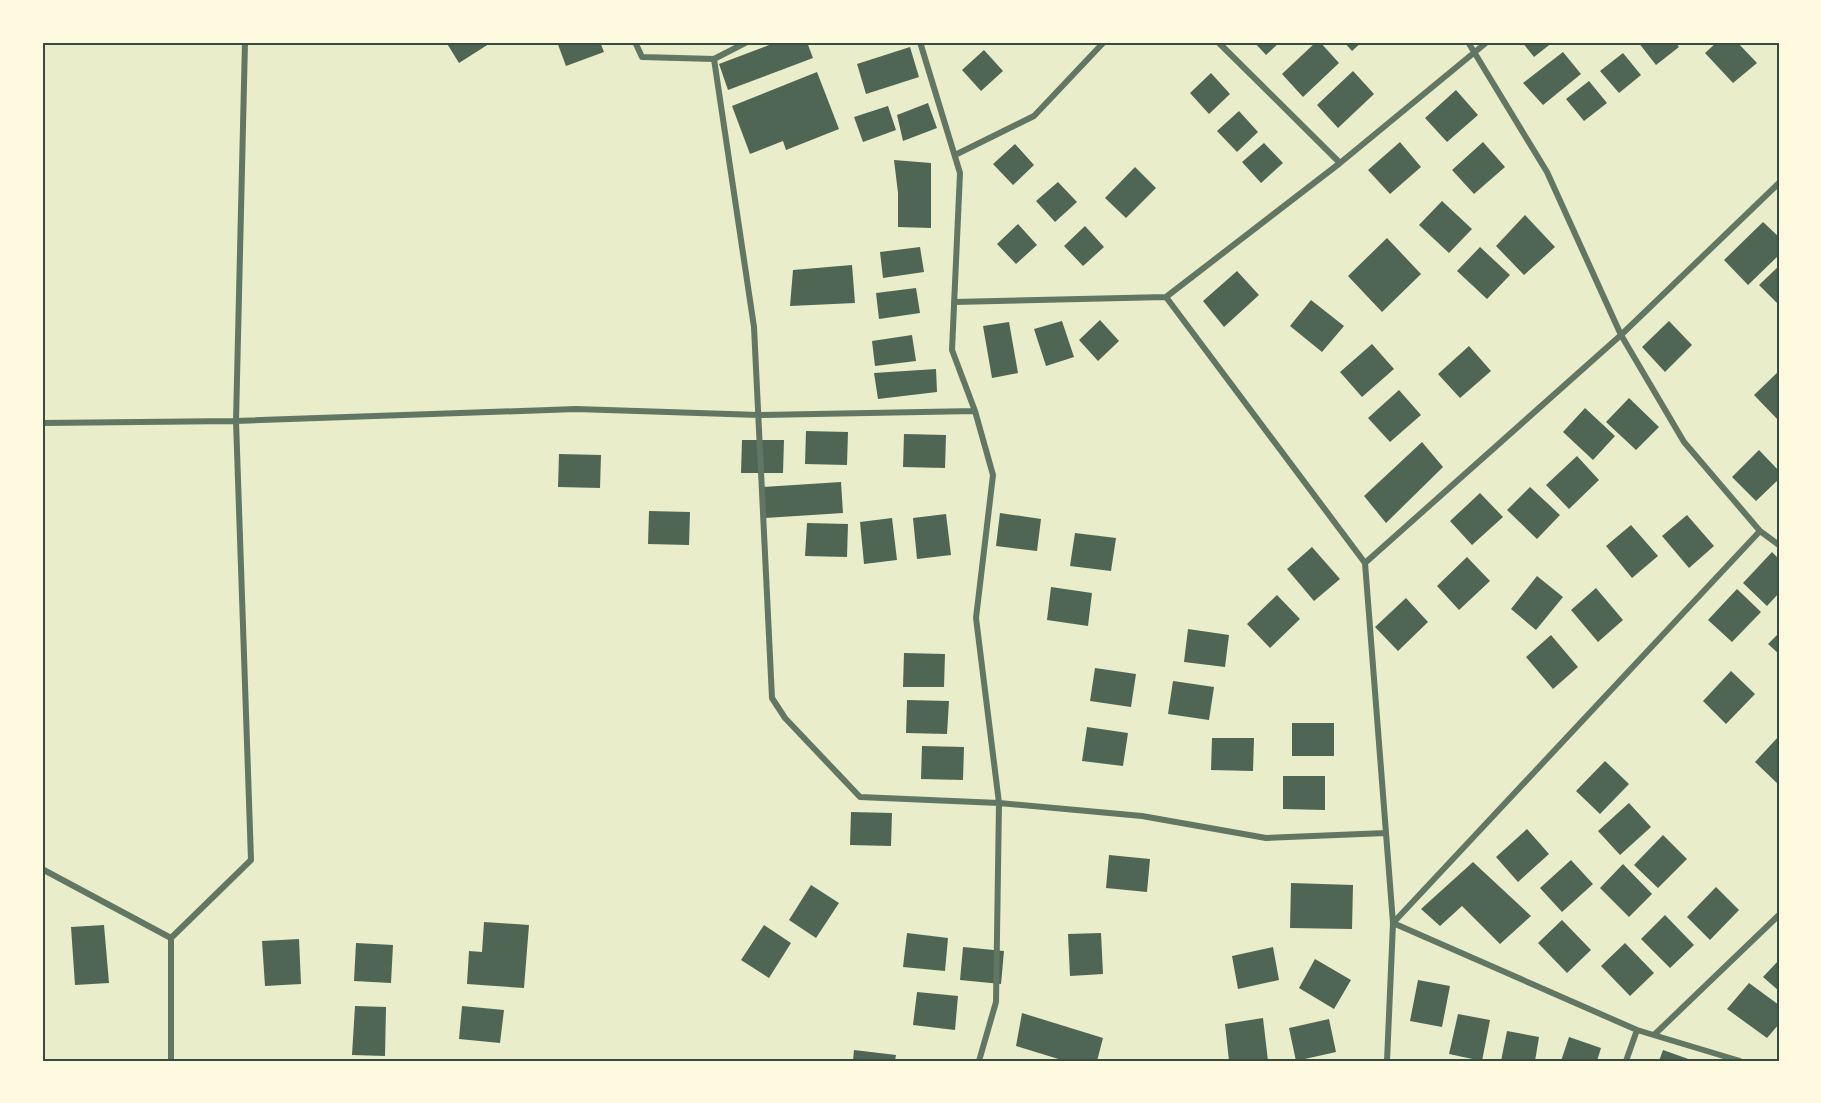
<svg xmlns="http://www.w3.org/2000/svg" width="1821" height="1103" viewBox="0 0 1821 1103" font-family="'Roboto Condensed',sans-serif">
<rect width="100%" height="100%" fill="#e9edc9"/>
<path fill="#4f6655" d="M446,42H492L459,63Z
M557,42H600L604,52L566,66Z
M777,42H807L813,58L728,90L719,64Z
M1254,42H1280L1266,55Z
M1316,42H1320L1339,63L1303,97L1282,74Z
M1344,42H1362L1352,51Z
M1522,42H1553L1534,57Z
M1638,42H1675L1679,47L1656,65Z
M1717,42H1737L1757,63L1733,83L1705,53Z
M910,47L919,77L866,94L857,64Z
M984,50L1003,71L981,91L962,70Z
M1563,52L1581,74L1543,105L1523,83Z
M1623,53L1641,75L1619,93L1600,71Z
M1353,71L1374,94L1338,128L1317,105Z
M817,72L839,129L786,150L783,141L750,154L732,106Z
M1211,73L1230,94L1209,114L1190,93Z
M1589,81L1607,103L1584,121L1566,99Z
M1456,90L1478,115L1447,142L1425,118Z
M928,103L937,128L903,141L897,115Z
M888,106L896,130L863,142L854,117Z
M1239,111L1258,132L1237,152L1217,131Z
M1400,142L1421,167L1390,194L1368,170Z
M1483,142L1505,167L1474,194L1452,170Z
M1264,143L1283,163L1261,183L1242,162Z
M1015,144L1034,165L1013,185L993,164Z
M894,160L931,163V228L898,227V193Z
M1135,167L1156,188L1126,218L1105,198Z
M1058,182L1077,202L1055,222L1036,201Z
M1442,201L1472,229L1449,253L1419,225Z
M1525,215L1555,247L1524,275L1496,246Z
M1763,222L1779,237V255L1748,285L1724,260Z
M1018,224L1037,245L1016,264L997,244Z
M1085,226L1104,247L1083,266L1064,246Z
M1387,238L1421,274L1382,312L1348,276Z
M920,247L924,272L883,278L880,252Z
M1480,247L1510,275L1487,299L1457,271Z
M852,265L855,303L790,306L793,270Z
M1779,266V305L1759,285Z
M1237,271L1259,295L1224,327L1203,301Z
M916,288L920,313L879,319L876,293Z
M1311,300L1344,326L1322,352L1290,326Z
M1100,320L1119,341L1098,361L1079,340Z
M1062,321L1074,357L1046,366L1034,329Z
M1669,321L1692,345L1665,372L1642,347Z
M1009,322L1018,373L992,378L983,326Z
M912,335L916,361L875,366L872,341Z
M1372,344L1394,369L1362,397L1340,372Z
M1469,346L1491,371L1460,398L1438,374Z
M936,369L937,392L878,399L874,373Z
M1779,371V421L1754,395Z
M1399,390L1421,415L1390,442L1368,418Z
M1629,398L1659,427L1636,450L1606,422Z
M1585,408L1615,436L1593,460L1563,432Z
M806,431L848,432L847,465L805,464Z
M904,434L946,435L945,468L903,467Z
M742,440H784L783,473H741Z
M1422,442L1443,467L1386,523L1364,496Z
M1759,450L1779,471V479L1756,501L1732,477Z
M559,454L601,455L600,488L558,487Z
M1577,456L1599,480L1569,509L1546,485Z
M841,482L843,513L765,518L763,487Z
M1530,487L1560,515L1537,539L1507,510Z
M1480,493L1503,517L1472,545L1450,521Z
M649,511L690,512L689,545L648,544Z
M1000,513L1041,519L1037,551L996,546Z
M946,514L951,555L917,559L913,518Z
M1687,515L1714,546L1689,568L1662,536Z
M892,518L897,560L864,564L860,522Z
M807,523L848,524L847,557L805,556Z
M1631,525L1658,556L1632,578L1606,546Z
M1075,533L1116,538L1111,571L1070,566Z
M1312,547L1340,579L1314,601L1287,569Z
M1772,552L1779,559V593L1767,606L1743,583Z
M1467,557L1490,581L1459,610L1437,586Z
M1537,576L1563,597L1536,630L1511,609Z
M1051,587L1092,593L1088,626L1047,620Z
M1596,588L1623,620L1598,642L1571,610Z
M1737,589L1761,612L1732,642L1708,620Z
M1277,595L1300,619L1270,648L1247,624Z
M1406,598L1428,622L1398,651L1375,627Z
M1188,629L1229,635L1225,667L1184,662Z
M1779,633V654L1768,644Z
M1551,635L1578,667L1553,689L1526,657Z
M904,653L945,654L944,687H903Z
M1095,668L1136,674L1131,707L1090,701Z
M1731,671L1755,694L1726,724L1703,701Z
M1173,681L1214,687L1209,720L1168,714Z
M907,700L949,701L947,734L906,733Z
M1292,723H1334V756H1292Z
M1087,727L1128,733L1123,766L1082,761Z
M1779,736V785L1755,762Z
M1212,738H1254L1253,771L1211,770Z
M922,746L964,747L963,780L921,779Z
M1605,761L1629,784L1600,814L1576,791Z
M1283,776H1325V810L1283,809Z
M1629,803L1651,827L1620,855L1598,831Z
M851,812L892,813L891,846L850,845Z
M1527,829L1549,854L1518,882L1496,857Z
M1663,835L1687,859L1658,888L1634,865Z
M1109,855L1150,859L1147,892L1106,888Z
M1571,860L1593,884L1562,912L1540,888Z
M1473,862L1531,916L1500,944L1462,906L1440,926L1421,909Z
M1623,864L1652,894L1629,917L1600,888Z
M1291,883L1353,885L1352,929L1290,928Z
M811,885L839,903L816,938L789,920Z
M1716,887L1739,910L1710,940L1687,917Z
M1665,915L1694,945L1670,968L1641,939Z
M1562,920L1591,950L1567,973L1538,943Z
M484,922L529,925L524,988L467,984L469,951L482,952Z
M104,925L109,983L75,985L71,927Z
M764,925L791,943L769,978L741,960Z
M907,933L948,938L945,971L903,967Z
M1101,933L1103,974L1070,976L1068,934Z
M299,939L301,984L265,986L262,941Z
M356,943L393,945L391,983L354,981Z
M1625,943L1654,973L1630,996L1601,966Z
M963,947L1004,951L1001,984L960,980Z
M1273,947L1279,980L1238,989L1232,956Z
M1315,959L1351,980L1334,1009L1299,988Z
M1779,960V991L1763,977Z
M1418,980L1450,986L1442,1027L1410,1021Z
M1749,983L1779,1005V1024L1767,1038L1727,1009Z
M917,992L958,996L955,1030L913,1025Z
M355,1006L386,1007L385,1056L352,1055Z
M462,1006L504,1010L500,1043L459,1039Z
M1022,1013L1103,1038L1097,1061H1065L1016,1046Z
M1458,1014L1490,1020L1482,1061L1449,1054Z
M1263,1018L1268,1061H1229L1225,1024Z
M1329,1019L1336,1052L1296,1061L1289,1028Z
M1507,1031L1539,1037L1535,1061H1501Z
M1569,1037L1601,1048L1597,1061H1561Z
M854,1050L896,1055L895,1061H853Z
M1663,1050L1694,1061H1659Z"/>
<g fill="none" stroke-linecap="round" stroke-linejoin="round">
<path stroke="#617663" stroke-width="6" d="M635,42L642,57L714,59
M747,42L714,59L754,327L772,698L785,718L860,797L999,803L1142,816L1266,838L1386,833
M920,42L960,173L952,350L975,411L993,475L976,618L999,803L996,1002L979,1061
M1218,42L1340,163
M1468,42L1547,172L1621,335L1684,442L1760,531L1779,545
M955,155L1034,116L1104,42
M1166,297L1365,563L1393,923L1387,1061
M954,302L1166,297L1340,163L1487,42
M42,423L236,421L576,409L759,415L975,411
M1365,563L1621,335L1779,183
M42,869L171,938
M1393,923L1760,531
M1393,923L1637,1030L1740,1061
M1654,1035L1779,915
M171,1061V938L251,860L236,421L245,42
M1626,1061L1637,1030"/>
</g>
<rect width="1821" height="1103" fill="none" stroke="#fefae0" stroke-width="87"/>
<rect x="44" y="44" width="1734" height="1016" fill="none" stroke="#344e41" stroke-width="2"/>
</svg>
